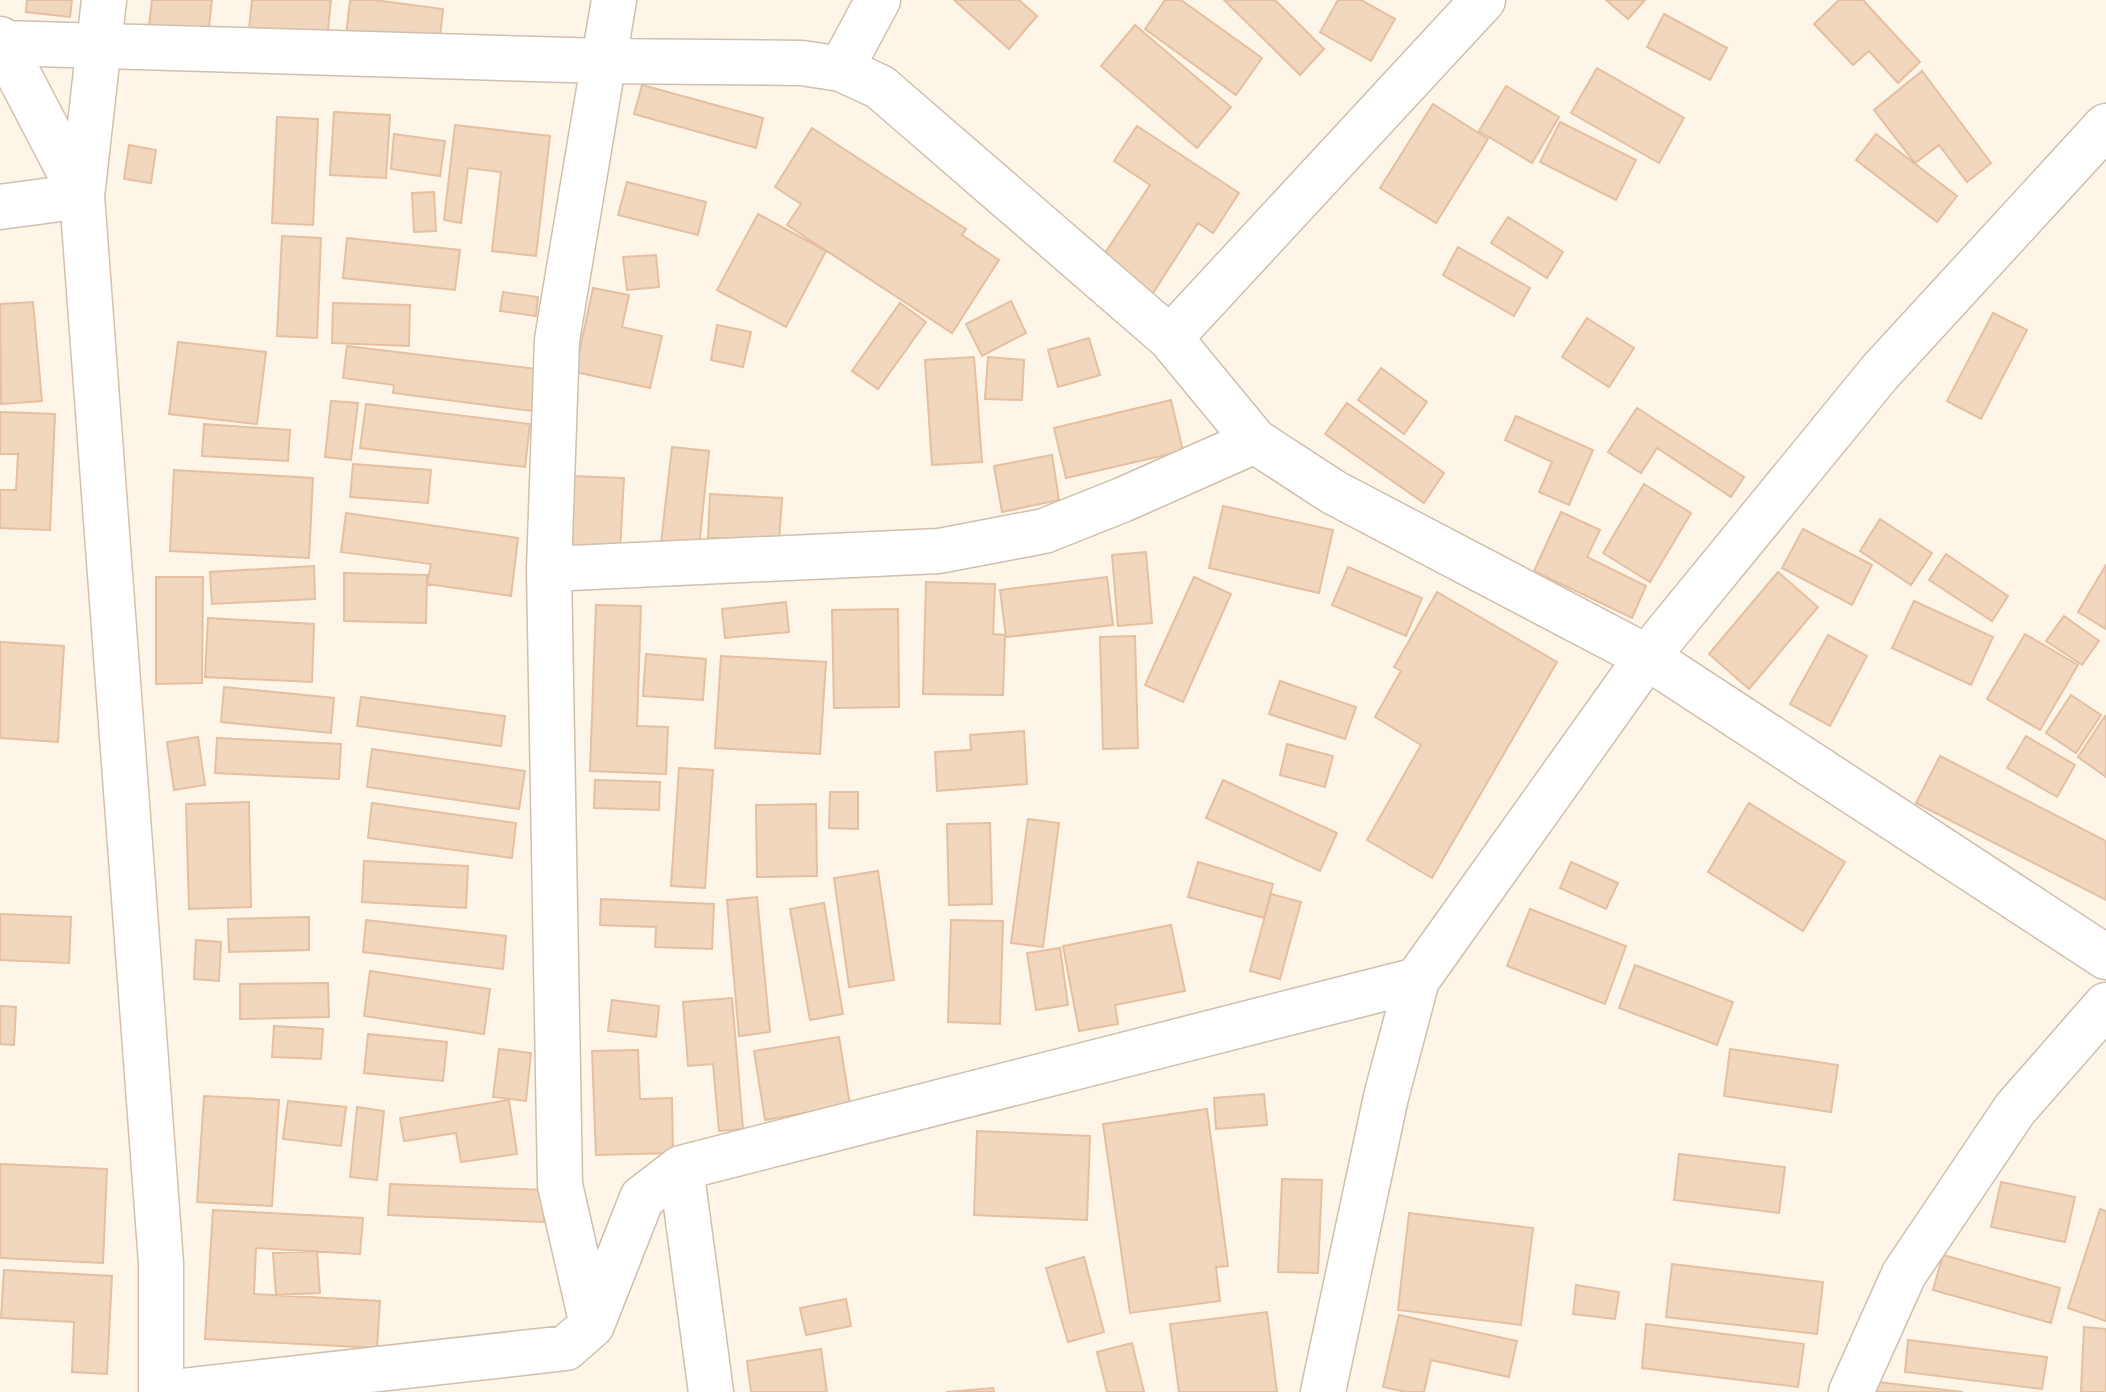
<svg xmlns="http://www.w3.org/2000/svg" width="2106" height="1392" viewBox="0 0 2106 1392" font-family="Manrope,sans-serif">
<rect width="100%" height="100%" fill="#fdf6e8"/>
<path fill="#f2d7bf" stroke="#e5bf9f" stroke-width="2" d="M27,0H72L70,17L26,12Z
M152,0H212L208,34L149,26Z
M252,0H331L326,49L248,40Z
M350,0H374L443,9L439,46L346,36Z
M954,0H1019L1037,16L1009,49Z
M1165,0H1181L1262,58L1236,95L1145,29Z
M1224,0H1275L1324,49L1300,75Z
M1338,0H1361L1395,19L1371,61L1320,32Z
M1606,0H1645L1628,19Z
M1839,0H1863L1920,62L1898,83L1869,51L1853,65L1814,24Z
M1664,14L1727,48L1710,80L1647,47Z
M1135,25L1231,107L1197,148L1101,66Z
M1597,68L1684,118L1659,163L1571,113Z
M1922,71L1991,163L1967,182L1939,145L1915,163L1874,110Z
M642,85L763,118L756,148L634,114Z
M1506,86L1559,117L1532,163L1479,131Z
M1433,104L1488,139L1436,223L1380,188Z
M334,112L390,115L386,178L330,175Z
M277,117L318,119L313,225L272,223Z
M1560,122L1636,160L1616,200L1540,162Z
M455,125L550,136L536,256L492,251L501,172L468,168L461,223L444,220Z
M1137,126L1239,193L1213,233L1198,223L1153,293L1101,259L1150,185L1114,161Z
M812,128L966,229L962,235L999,260L952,333L787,225L801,204L775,187Z
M394,134L445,141L440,176L391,169Z
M1876,134L1957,196L1937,222L1856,160Z
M129,145L156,150L151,183L124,179Z
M627,182L706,202L698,235L618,215Z
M434,192L436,231L414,232L412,193Z
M758,214L826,251L786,327L717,290Z
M1508,217L1563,252L1547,278L1491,243Z
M282,236L321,238L317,338L277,336Z
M347,238L460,250L455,290L343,278Z
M1458,247L1530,288L1514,316L1443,275Z
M656,255L659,287L627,290L623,257Z
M593,288L629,295L622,327L662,336L650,388L575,372Z
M503,292L538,297L536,316L500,311Z
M1011,301L1026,333L982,356L966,324Z
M33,302L42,401L1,404L0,304Z
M333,303L410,305L409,346L332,343Z
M900,303L926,322L878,389L852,371Z
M1993,313L2027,330L1981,419L1947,401Z
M1587,318L1634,348L1609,387L1562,357Z
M717,325L751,332L743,367L711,360Z
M1089,338L1100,375L1058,387L1048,350Z
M178,342L266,352L257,424L169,414Z
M347,346L537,369L532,411L393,393L394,385L343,378Z
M974,357L982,462L932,465L925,360Z
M988,357L1024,360L1022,400L985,399Z
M1381,368L1427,402L1404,434L1358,400Z
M1171,400L1183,451L1066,478L1054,428Z
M331,401L358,403L351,460L325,457Z
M1347,403L1444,473L1424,503L1325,434Z
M366,404L530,424L525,467L360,448Z
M1637,408L1744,477L1731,497L1657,448L1641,473L1608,452Z
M0,412L55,414L50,530L0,528V490H16L18,454H0Z
M1516,416L1593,450L1569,505L1539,492L1552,462L1505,440Z
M204,424L290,430L288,461L202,456Z
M672,447L709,451L699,547L661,543Z
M1052,455L1059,500L1002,512L994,466Z
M353,464L431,470L428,503L350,497Z
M174,470L313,478L309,558L170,551Z
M572,476L624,478L620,550L569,548Z
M1644,484L1691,513L1650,582L1603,553Z
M710,494L782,498L779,541L708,538Z
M1223,506L1333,530L1319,593L1209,568Z
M1561,512L1600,530L1587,557L1646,586L1632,618L1534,571Z
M346,513L518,538L511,596L427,584L431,564L341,552Z
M1880,519L1932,553L1911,585L1860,551Z
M1803,529L1872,565L1852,605L1782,568Z
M1146,552L1152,623L1118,626L1112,555Z
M1946,554L2008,596L1992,621L1929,580Z
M2106,565V629L2078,612Z
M314,566L315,599L212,604L210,572Z
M1348,567L1422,598L1406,636L1332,605Z
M1778,572L1818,607L1749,689L1709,654Z
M344,573L427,575L426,623L344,621Z
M156,577H203L202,683L156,684Z
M1107,577L1113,625L1006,637L1000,590Z
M1194,577L1231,594L1183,702L1145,685Z
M926,582L995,584L993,634L1005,635L1003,695L923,694Z
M1437,592L1557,662L1432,878L1367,840L1421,745L1375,717L1401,671L1394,667Z
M1914,601L1993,637L1971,685L1892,648Z
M786,602L789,632L725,638L722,609Z
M596,605L641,606L637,726L668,727L666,774L590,771Z
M898,609L899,707L834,708L832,610Z
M2064,616L2099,641L2082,665L2046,641Z
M208,618L314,624L312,682L205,677Z
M2025,634L2078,665L2040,730L1987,699Z
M1828,635L1867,656L1830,726L1790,704Z
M1135,636L1138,748L1103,749L1100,637Z
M0,642L64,646L58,742L0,738Z
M646,654L706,659L703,700L643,696Z
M721,656L826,662L820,754L715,748Z
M1280,681L1356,707L1345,739L1269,714Z
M224,687L334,698L331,733L221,722Z
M2071,695L2101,715L2076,753L2046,733Z
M361,697L505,716L501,746L357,726Z
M2105,716L2106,717V777L2078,757Z
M1024,731L1027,784L937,791L935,752L971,750L970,735Z
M2026,736L2075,765L2057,797L2007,768Z
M198,737L205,785L174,790L167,742Z
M217,738L341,744L339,779L215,773Z
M1287,744L1333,756L1325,787L1280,775Z
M372,749L525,771L519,809L367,787Z
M1940,756L2106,841V900L1916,803Z
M679,768L713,770L705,888L671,886Z
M595,780L660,782L659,810L594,808Z
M1223,780L1337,833L1320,871L1206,818Z
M830,792H858V829L829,828Z
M249,802L251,907L189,909L186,804Z
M372,803L516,823L512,858L368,838Z
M1749,803L1845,862L1803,931L1708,872Z
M816,804L817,876L757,877L756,805Z
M1028,819L1059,823L1043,947L1011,943Z
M990,823L992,904L949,905L947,824Z
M364,861L468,866L466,908L362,902Z
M1198,862L1273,884L1264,918L1188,897Z
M1571,862L1618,883L1606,909L1560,888Z
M878,871L894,980L849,987L834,878Z
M1271,894L1301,902L1280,979L1250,971Z
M757,897L770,1032L739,1036L727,900Z
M601,899L714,904L712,949L655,947L656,927L600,925Z
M824,903L843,1014L810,1020L790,909Z
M1530,909L1626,946L1605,1004L1507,966Z
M0,914L71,917L69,963L0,960Z
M309,917V950L229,952L228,919Z
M366,920L506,936L503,969L363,952Z
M951,920L1003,921L1000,1024L948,1022Z
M1171,925L1185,991L1115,1005L1118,1024L1079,1031L1063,946Z
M196,940L221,942L219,981L194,979Z
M1060,948L1068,1005L1036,1010L1027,953Z
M1635,965L1733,1002L1717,1045L1619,1008Z
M370,971L490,989L484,1034L364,1016Z
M328,983L329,1017L240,1019V984Z
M732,998L743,1129L719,1131L713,1064L688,1066L683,1002Z
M612,1000L659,1006L656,1037L608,1031Z
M0,1006L16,1007L14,1045L0,1044Z
M274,1026L323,1029L321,1059L272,1057Z
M368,1034L447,1042L443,1081L364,1073Z
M839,1037L850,1105L765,1120L754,1051Z
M499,1049L531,1053L526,1101L493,1097Z
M1730,1049L1838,1065L1831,1112L1724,1096Z
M638,1050L640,1099L672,1098L673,1153L596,1155L592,1051Z
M1264,1094L1267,1125L1216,1129L1214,1098Z
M204,1096L279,1100L272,1206L197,1202Z
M509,1100L517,1154L461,1162L456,1133L404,1141L400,1118Z
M288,1101L346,1107L341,1146L283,1139Z
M357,1107L384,1111L377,1180L350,1177Z
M1207,1109L1228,1266L1216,1267L1220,1301L1130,1313L1103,1124Z
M977,1131L1090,1136L1087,1220L974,1215Z
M1679,1154L1785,1167L1779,1213L1674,1200Z
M0,1164L107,1169L103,1263L0,1258Z
M1282,1179L1322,1180L1318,1273L1278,1272Z
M2001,1182L2075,1197L2065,1242L1991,1227Z
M390,1184L545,1190L544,1222L388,1215Z
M2100,1209L2106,1211V1321L2068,1308Z
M213,1210L363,1218L360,1254L256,1248L254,1294L380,1301L377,1348L205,1339Z
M1409,1213L1533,1228L1521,1325L1398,1310Z
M317,1251L320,1293L276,1295L273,1253Z
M1943,1255L2060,1288L2051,1323L1933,1290Z
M1084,1257L1104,1332L1068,1342L1046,1268Z
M1672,1264L1823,1282L1817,1334L1666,1317Z
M4,1270L112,1276L107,1374L72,1372L74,1322L1,1318Z
M1576,1285L1619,1292L1615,1319L1573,1314Z
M846,1299L851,1326L806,1335L800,1308Z
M1267,1312L1277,1392H1179L1170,1324Z
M1399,1315L1517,1341L1509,1377L1431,1360L1424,1392H1406L1383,1387Z
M1646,1324L1804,1344L1798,1387L1642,1368Z
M2084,1327L2106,1329V1392H2081Z
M1908,1340L2047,1357L2042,1389L1905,1372Z
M1132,1343L1144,1392H1107L1097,1352Z
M821,1349L827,1392H751L747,1361Z
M1869,1381L1963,1392H1868Z
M993,1388L994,1392H946Z"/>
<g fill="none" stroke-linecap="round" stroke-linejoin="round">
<defs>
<path id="street" d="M2,43L603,61L802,63L841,69L880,87L1170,338L1255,441L1333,492L1647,657L2106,957
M841,69L878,0
M0,207L82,196L104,0
M1170,338L1483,0
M549,569L939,551L1044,531L1122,500L1255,441
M681,1168L711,1392
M592,1325L560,1185L549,569L557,340L614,0
M173,1392L566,1348L592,1325L642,1198L681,1168L1417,980
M1323,1392L1386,1097L1417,980L1647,657L1880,372L2106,126
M1851,1392L1904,1274L2015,1109L2106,1005"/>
<path id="secondary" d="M0,39L82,196L161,1263V1392"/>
</defs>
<use href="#street" stroke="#cfbfad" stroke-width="47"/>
<use href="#secondary" stroke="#d4c1ad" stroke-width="47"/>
<use href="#street" stroke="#fff" stroke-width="44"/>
<use href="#secondary" stroke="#fff" stroke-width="44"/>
</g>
</svg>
